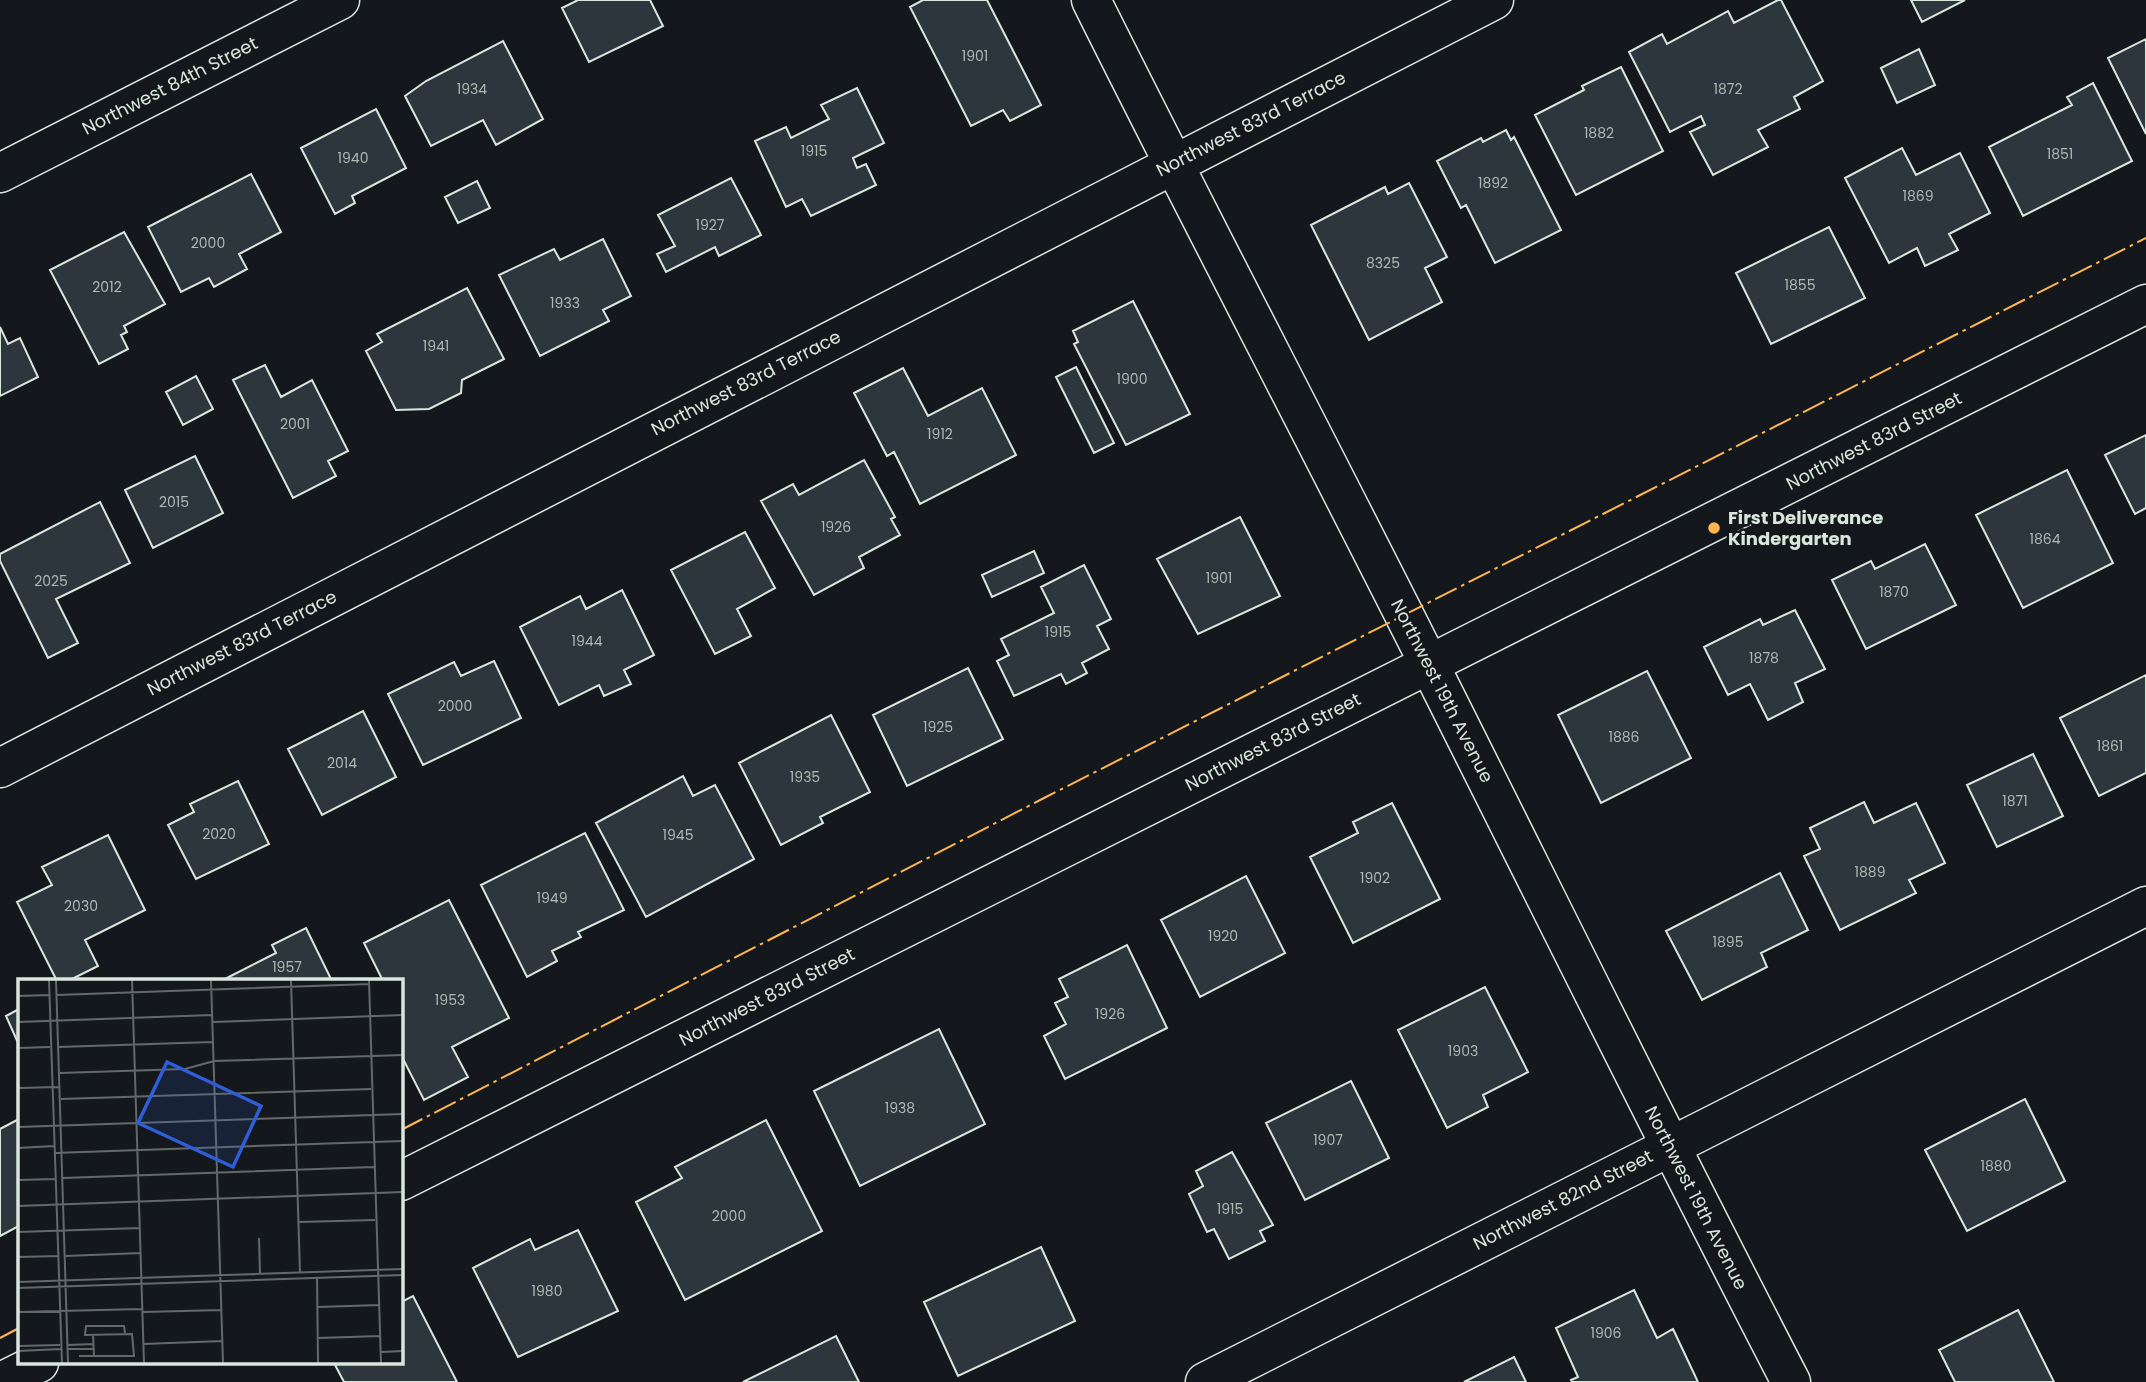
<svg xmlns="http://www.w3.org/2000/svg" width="2146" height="1382" viewBox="0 0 2146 1382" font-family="Poppins,sans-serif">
<rect width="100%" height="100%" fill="#14181c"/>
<path fill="#2c363c" stroke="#d8e6dc" stroke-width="2" d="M578,0H650L663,26L589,62L562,8Z
M923,0H987L1041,105L1010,121L1003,110L971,126L910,7Z
M1778,0H1781L1823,81L1794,97L1800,109L1758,130L1768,147L1713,175L1690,132L1705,125L1701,116L1670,132L1629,52L1662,34L1667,44L1728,11L1734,23Z
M1911,0H1965L1922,22Z
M2146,39V134L2108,58Z
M503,41L543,119L496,145L483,120L431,146L405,96L426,81Z
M1919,49L1935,85L1897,103L1881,68Z
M1621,67L1663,151L1576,195L1535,115L1584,90L1582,86Z
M2093,83L2132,161L2023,216L1989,147L2072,105L2067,97Z
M857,88L884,143L853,158L857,168L866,164L876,185L811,216L802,199L786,207L755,141L786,127L791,138L829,119L821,105Z
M376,109L406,168L352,196L355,203L335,214L301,148Z
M1506,130L1511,140L1514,137L1561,230L1495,263L1466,205L1461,208L1437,161L1481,138L1483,142Z
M1902,148L1916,175L1960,153L1990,213L1949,234L1958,250L1925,266L1917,248L1889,263L1845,178Z
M251,174L281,232L239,254L247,269L214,287L209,278L181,292L148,227Z
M731,178L761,235L719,256L715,247L666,272L657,254L675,246L658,215Z
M477,181L490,208L458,223L445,197Z
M1409,183L1447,257L1425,268L1442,302L1369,340L1311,225L1385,187L1388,194Z
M1829,227L1865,298L1771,344L1736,273Z
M124,232L165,304L124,326L127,332L121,335L128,349L99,364L50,270Z
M603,239L631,296L603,310L609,321L540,356L499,275L554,249L560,260Z
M467,288L504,359L462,380L461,393L429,409L396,410L366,351L382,342L377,334Z
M1133,301L1190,414L1126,445L1074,344L1078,342L1073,331Z
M0,327L8,344L20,338L38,377L0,396Z
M265,365L281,397L312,380L348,451L328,461L336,476L293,498L233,380Z
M1076,367L1114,443L1094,453L1056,377Z
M903,368L928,416L982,388L1016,455L920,504L894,452L887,456L854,393Z
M196,376L213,409L183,425L166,392Z
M2146,435V508L2135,514L2105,455Z
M195,456L223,513L153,548L125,490Z
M864,460L895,517L891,519L900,535L859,557L864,568L814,595L761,501L793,484L799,495Z
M2067,470L2113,563L2023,608L1976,515Z
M100,502L130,563L56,599L78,643L48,658L0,561V554Z
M1240,517L1280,596L1198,634L1157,559Z
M745,532L775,588L737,609L751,636L715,654L671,570Z
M1925,544L1956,605L1866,649L1832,580L1871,561L1875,569Z
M1034,551L1044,573L992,597L982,575Z
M1084,565L1111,619L1097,626L1109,649L1082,663L1087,673L1066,684L1061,674L1014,696L997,661L1009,655L1001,639L1054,613L1041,587Z
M622,590L654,655L624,670L631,684L604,696L599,685L559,705L520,627L580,596L586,609Z
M1795,610L1825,669L1795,683L1803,702L1768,720L1750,684L1728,695L1704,647L1760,619L1763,625Z
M494,661L521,718L423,765L388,694L454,662L461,676Z
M968,668L1003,739L907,786L873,715Z
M1647,671L1691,758L1601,803L1558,715Z
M2146,675V773L2099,796L2060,718Z
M363,711L396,777L322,815L288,749Z
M831,715L870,792L820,817L823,823L781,845L739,763Z
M2033,754L2063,816L1997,847L1967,785Z
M683,776L693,796L715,785L754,859L646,917L596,823Z
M238,781L269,844L196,879L168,825L194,812L190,804Z
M1864,802L1874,823L1916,803L1945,863L1909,880L1916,893L1840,930L1804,856L1820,849L1810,828Z
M1392,803L1440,899L1353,943L1310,857L1358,833L1353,822Z
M585,833L624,910L578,932L581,937L552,951L557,961L527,977L481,885Z
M108,835L145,910L85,940L98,966L68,981H57L17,902L52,885L42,867Z
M1780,873L1808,930L1761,953L1767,967L1702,1000L1666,931Z
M1246,876L1285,953L1200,997L1161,920Z
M449,900L509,1018L452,1047L468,1077L424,1100L401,1055V981H383L364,943Z
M306,928L332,981H221L276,953L272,945Z
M1127,945L1167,1028L1065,1079L1044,1036L1066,1024L1055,1003L1068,997L1059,979Z
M1485,987L1528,1072L1483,1095L1488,1107L1447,1128L1398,1030Z
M19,1009V1045L6,1016Z
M939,1029L985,1124L860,1186L814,1091Z
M1351,1081L1389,1158L1305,1200L1266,1123Z
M2025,1099L2065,1181L1967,1231L1925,1150Z
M19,1119V1226L0,1236V1129Z
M766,1120L822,1231L685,1300L636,1202L682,1178L675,1167Z
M1232,1152L1273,1225L1260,1231L1265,1241L1229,1259L1214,1229L1207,1232L1189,1194L1203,1186L1196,1171Z
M578,1230L618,1311L518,1357L473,1268L530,1239L535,1250Z
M1041,1247L1075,1321L958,1376L924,1302Z
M1634,1290L1657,1338L1673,1329L1698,1382H1572L1571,1380L1578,1377L1556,1328Z
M413,1296L457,1382H344L334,1363H401V1302Z
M2018,1310L2054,1382H1955L1939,1350Z
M836,1336L859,1382H743Z
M1514,1357L1526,1382H1464Z"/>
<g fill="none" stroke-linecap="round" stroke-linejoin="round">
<defs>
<path id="minor" d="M1091,0C1202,223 1318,443 1430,666C1550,905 1668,1145 1791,1382
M0,173L340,0
M0,768L1494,0
M401,1181L2146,304
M1,1382L39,1363
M1205,1382L2146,906"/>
</defs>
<use href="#minor" stroke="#d8e6dc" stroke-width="41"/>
<use href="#minor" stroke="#14181c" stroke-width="38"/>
<path stroke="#ffb74d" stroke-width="2" stroke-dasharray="24 5 3.5 5" stroke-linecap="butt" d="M401,1130L1044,798L2146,238
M0,1338L19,1328"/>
</g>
<circle fill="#ffb74d" stroke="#14181c" stroke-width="2.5" cx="1714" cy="528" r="7"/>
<g text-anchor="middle" stroke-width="5" stroke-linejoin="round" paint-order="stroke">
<g font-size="14" fill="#adbab4">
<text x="975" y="61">1901</text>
<text x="472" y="94">1934</text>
<text x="1728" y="94">1872</text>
<text x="1599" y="138">1882</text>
<text x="814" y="156">1915</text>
<text x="2060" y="159">1851</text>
<text x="353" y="163">1940</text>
<text x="1493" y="188">1892</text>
<text x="1918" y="201">1869</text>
<text x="710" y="230">1927</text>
<text x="208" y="248">2000</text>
<text x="1383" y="268">8325</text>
<text x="1800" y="290">1855</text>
<text x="107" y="292">2012</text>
<text x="565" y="308">1933</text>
<text x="436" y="351">1941</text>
<text x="1132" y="384">1900</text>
<text x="295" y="429">2001</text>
<text x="940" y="439">1912</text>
<text x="174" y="507">2015</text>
<text x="836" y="532">1926</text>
<text x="2045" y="544">1864</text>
<text x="1219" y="583">1901</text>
<text x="51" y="586">2025</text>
<text x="1894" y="597">1870</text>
<text x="1058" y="637">1915</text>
<text x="587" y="646">1944</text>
<text x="1764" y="663">1878</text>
<text x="455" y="711">2000</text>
<text x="938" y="732">1925</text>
<text x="1624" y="742">1886</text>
<text x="2110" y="751">1861</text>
<text x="342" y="768">2014</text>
<text x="805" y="782">1935</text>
<text x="2015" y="806">1871</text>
<text x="219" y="839">2020</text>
<text x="678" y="840">1945</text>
<text x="1870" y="877">1889</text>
<text x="1375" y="883">1902</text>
<text x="552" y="903">1949</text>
<text x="81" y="911">2030</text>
<text x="1223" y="941">1920</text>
<text x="1728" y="947">1895</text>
<text x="287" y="972">1957</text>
<text x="450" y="1005">1953</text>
<text x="1110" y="1019">1926</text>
<text x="1463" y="1056">1903</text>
<text x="900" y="1113">1938</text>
<text x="1328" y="1145">1907</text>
<text x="1996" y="1171">1880</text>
<text x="1230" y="1214">1915</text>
<text x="729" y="1221">2000</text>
<text x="547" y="1296">1980</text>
<text x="1606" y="1338">1906</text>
</g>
<g font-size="18" fill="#d8e6dc" stroke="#14181c">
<text transform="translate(170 86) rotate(-27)" y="6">Northwest 84th Street</text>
<text transform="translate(1251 124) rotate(-27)" y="6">Northwest 83rd Terrace</text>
<text transform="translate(746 383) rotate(-27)" y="6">Northwest 83rd Terrace</text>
<text transform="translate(1874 441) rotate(-27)" y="6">Northwest 83rd Street</text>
<text transform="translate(242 643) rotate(-27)" y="6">Northwest 83rd Terrace</text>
<text transform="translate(1442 691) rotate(63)" y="6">Northwest 19th Avenue</text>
<text transform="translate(1273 742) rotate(-27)" y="6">Northwest 83rd Street</text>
<text transform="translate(767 997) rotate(-27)" y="6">Northwest 83rd Street</text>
<text transform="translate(1696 1198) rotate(63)" y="6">Northwest 19th Avenue</text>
<text transform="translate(1563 1200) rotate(-27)" y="6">Northwest 82nd Street</text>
</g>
<g font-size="18" font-weight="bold" fill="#d8e6dc" stroke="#14181c" text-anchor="start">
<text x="1728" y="524">First Deliverance<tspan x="1728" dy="21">Kindergarten</tspan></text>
</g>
</g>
<g transform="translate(18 979)">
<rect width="385" height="385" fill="#14181c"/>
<path fill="none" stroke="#626a69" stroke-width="2" d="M31,1L44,384M38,1L50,384M114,1L126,384M193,1L205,384M273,1L282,294M351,1L363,384M39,16L352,5M0,17L31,16M0,43L194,36M195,43L385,36M40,68L195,63M0,69L32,68M42,94L167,90L196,82L385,76M0,109L41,108M43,120L353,110M0,148L385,135M0,169L36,167M36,174L385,162M45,199L356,188M0,201L37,200M0,227L385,213M281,243L357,241M0,253L122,249M241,259L242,295M48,277L123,274M0,278L40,277M299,299L300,384M0,303L385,290M0,309L385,296M300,328L362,326M0,333L124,330M125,333L204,331M75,355L76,377M300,359L362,357M125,365L205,362M50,366L76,365M0,367L42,366M50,370H76M0,372L43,370M363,373L385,372M61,377H116L114,355L67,356L68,347H106L107,354"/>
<path fill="#305dd8" fill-opacity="0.15" stroke="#305dd8" stroke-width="3.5" d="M149,83L243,127L215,188L120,144Z"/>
<rect width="385" height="385" fill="none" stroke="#d8e6dc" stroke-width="3.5"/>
</g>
</svg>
